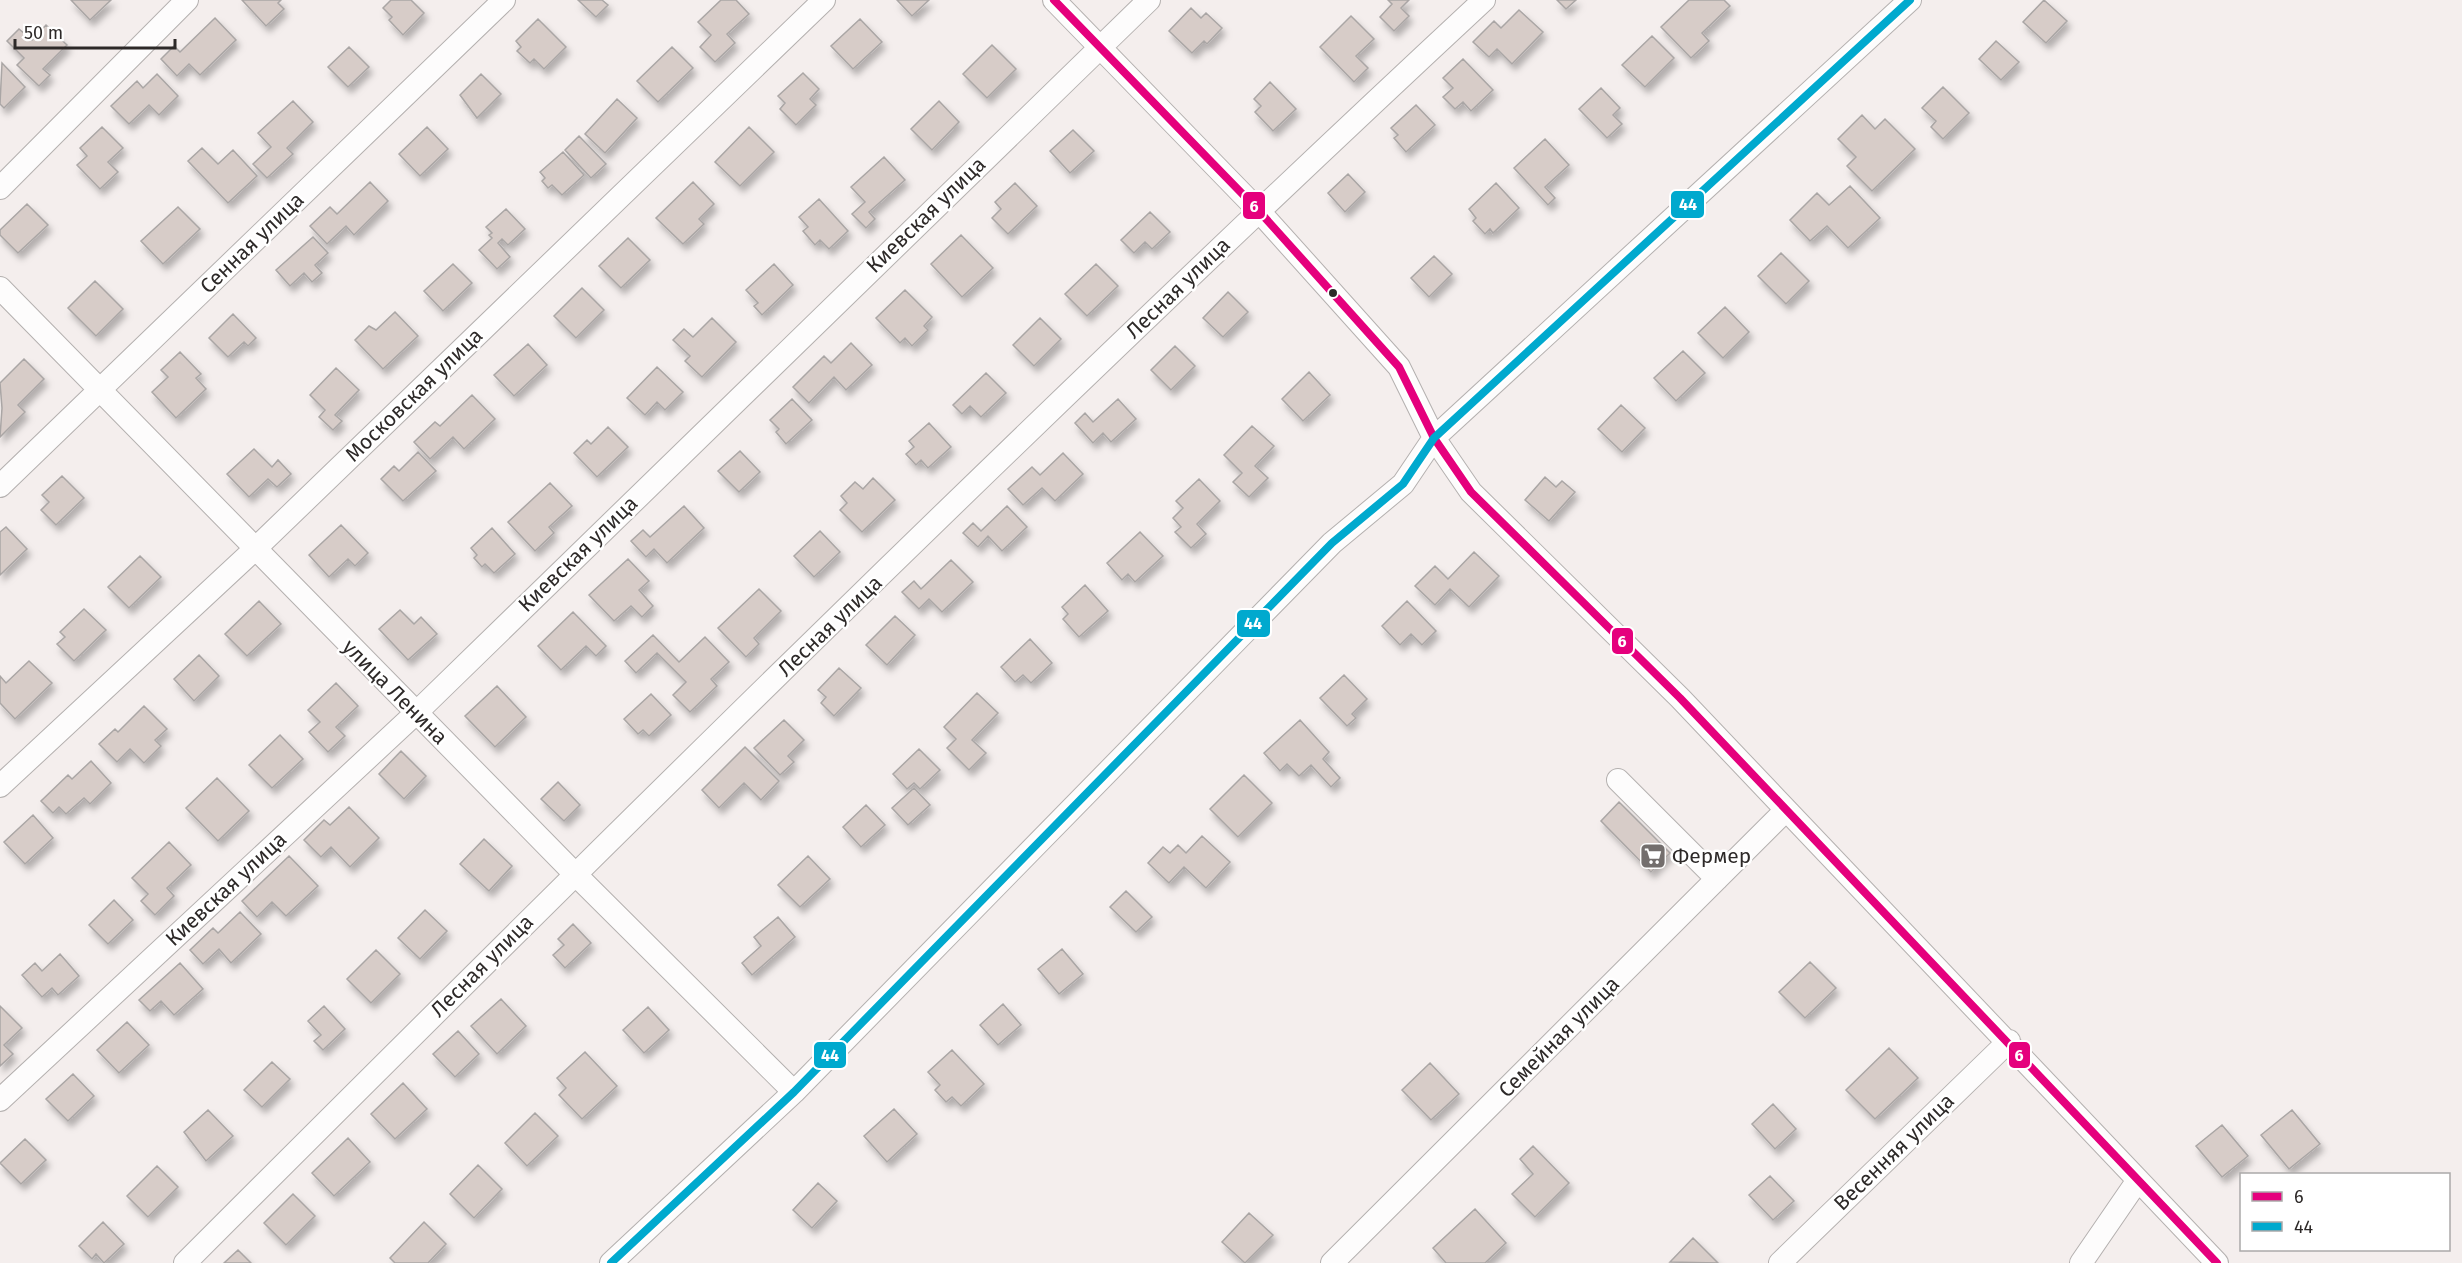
<svg xmlns="http://www.w3.org/2000/svg" width="2462" height="1263" viewBox="0 0 2462 1263" font-family="'Fira Sans',sans-serif">
<defs>
<filter id="shadow"><feDropShadow dx="3.5" dy="6" stdDeviation="3" flood-color="#0004"/></filter>
</defs>
<rect width="100%" height="100%" fill="#f4eeed"/>
<path fill="#d7ccc8" stroke="#aaa6a5" stroke-width="1.5" filter="url(#shadow)" d="M71,0H111L90,20Z
M242,0H281L278,3L284,9L266,26Z
M391,0H411L424,13L403,35L389,20L392,17L383,8Z
M578,0H602L608,5L596,17Z
M721,0H736L749,14L727,34L735,43L715,62L700,47L711,35L698,22Z
M897,0H929L912,16Z
M1388,0H1409L1401,8L1409,16L1394,31L1380,17L1392,4Z
M1557,0H1576L1566,9Z
M1689,0H1724L1730,6L1702,33L1709,41L1691,58L1661,27Z
M2044,0L2067,21L2046,43L2023,22Z
M1191,8L1201,18L1206,13L1222,28L1207,44L1204,41L1192,53L1169,31Z
M1519,10L1543,32L1512,64L1497,49L1489,57L1473,42L1494,21L1501,28Z
M1351,16L1374,39L1356,56L1368,68L1354,82L1320,47Z
M215,18L236,40L200,75L189,64L177,76L161,59L174,46L180,52Z
M538,19L566,47L544,69L534,59L530,63L517,51L521,47L516,41Z
M860,19L882,42L853,69L831,46Z
M46,25L67,45L43,69L50,75L39,86L17,65L24,58L7,41L19,29L32,40Z
M1652,36L1674,58L1645,87L1622,65Z
M1996,41L2019,62L2001,80L1979,59Z
M992,45L1016,69L987,98L963,74Z
M349,47L369,67L348,87L328,67Z
M672,47L693,68L658,102L637,81Z
M1463,59L1493,90L1471,111L1463,102L1455,109L1443,97L1453,88L1443,78Z
M2,63L25,87L4,108L0,104Z
M803,73L819,89L810,99L816,105L796,125L780,109L785,103L778,96Z
M157,74L178,96L159,115L149,105L129,124L111,106L137,81L143,88Z
M481,74L501,94L477,118L460,95Z
M1270,82L1296,109L1273,131L1255,112L1261,106L1254,99Z
M1943,87L1969,113L1943,139L1931,127L1936,121L1922,108Z
M1601,88L1620,108L1613,115L1622,124L1607,138L1579,109Z
M617,99L637,118L605,153L585,134Z
M293,101L313,122L287,148L293,154L267,178L253,164L271,147L258,133Z
M939,101L959,122L932,150L911,129Z
M1416,105L1435,125L1406,152L1394,138L1398,135L1391,128Z
M1862,115L1875,129L1885,119L1915,149L1872,191L1847,166L1856,157L1838,139Z
M102,127L123,148L108,162L118,172L100,189L77,165L87,156L80,148Z
M427,127L448,149L420,176L399,154Z
M749,127L774,152L740,186L715,162Z
M1073,130L1094,151L1070,173L1050,151Z
M579,136L606,164L591,178L565,150Z
M1545,139L1569,165L1545,187L1555,198L1548,205L1514,168Z
M202,148L218,164L233,150L257,176L228,203L188,161Z
M563,152L584,175L562,195L552,185L548,188L542,181L545,178L540,172Z
M884,157L905,180L869,212L875,219L866,228L852,214L865,202L851,187Z
M1348,174L1365,192L1345,212L1328,193Z
M370,182L388,201L354,235L346,226L327,244L310,226L330,207L337,214Z
M693,182L714,204L699,219L704,224L683,244L656,218Z
M1015,183L1037,206L1008,234L992,218L1001,209L995,202Z
M1496,183L1519,208L1493,233L1490,229L1485,234L1473,221L1476,218L1469,209Z
M1850,186L1880,218L1848,248L1827,226L1810,241L1790,220L1817,193L1829,205Z
M819,199L848,231L829,249L820,240L815,245L803,231L808,227L799,217Z
M27,204L48,225L18,253L0,235V230Z
M178,207L200,229L163,264L141,241Z
M506,209L525,229L508,245L502,239L498,243L510,257L497,269L479,250L492,238L489,235L492,233L486,227Z
M1150,212L1170,232L1152,249L1145,242L1134,253L1121,240Z
M961,235L993,268L962,297L931,264Z
M313,237L328,253L315,265L322,273L312,282L304,273L290,286L276,270Z
M628,238L650,260L621,288L599,266Z
M1781,253L1809,281L1786,304L1758,276Z
M1434,256L1452,274L1429,297L1411,278Z
M453,264L472,283L443,311L424,291Z
M774,264L793,285L762,315L754,306L758,303L746,290Z
M1096,264L1118,286L1087,316L1065,294Z
M95,281L123,309L96,336L68,308Z
M582,288L604,310L576,338L554,316Z
M905,290L932,317L924,326L928,330L912,346L905,338L900,343L876,318Z
M1228,292L1248,312L1223,337L1203,318Z
M1725,307L1749,332L1723,358L1698,333Z
M395,312L418,336L383,369L355,340L369,326L376,330Z
M233,314L256,338L248,346L244,342L228,357L209,338Z
M712,318L736,342L702,377L685,361L690,356L673,340L684,329L693,337Z
M1040,318L1061,339L1034,366L1013,345Z
M851,343L872,365L846,390L834,377L809,403L793,387L824,356L831,363Z
M528,344L547,365L514,396L494,375Z
M1175,346L1195,366L1171,390L1151,370Z
M1683,351L1705,373L1676,401L1654,378Z
M180,352L201,374L196,378L206,389L176,418L152,392L168,377L161,370Z
M24,359L44,379L18,405L25,412L0,437L2,408L0,383Z
M657,367L683,392L665,410L657,402L645,415L627,398Z
M336,368L359,390L335,415L342,421L333,430L319,417L325,410L310,395Z
M1309,372L1330,395L1303,421L1282,399Z
M986,373L1006,393L981,417L970,406L962,414L953,405Z
M472,395L495,419L464,449L453,437L430,459L414,442L435,422L440,426Z
M792,399L812,420L786,444L776,432L779,429L770,420Z
M1118,399L1136,419L1111,442L1103,433L1093,443L1075,423L1085,413L1093,422Z
M1621,405L1645,428L1622,452L1598,429Z
M929,423L951,447L928,468L921,460L916,465L906,454L914,447L909,441Z
M1252,426L1274,446L1255,466L1268,478L1249,497L1233,482L1242,473L1224,455Z
M608,427L628,447L597,477L574,453L587,440L591,444Z
M254,449L272,467L278,460L291,474L277,487L268,479L249,497L227,474Z
M740,451L760,472L739,492L718,471Z
M418,452L436,471L403,501L381,479L394,466L399,471Z
M1063,453L1083,474L1055,501L1042,488L1023,505L1008,489L1032,467L1040,475Z
M62,476L84,498L56,525L41,510L49,502L42,495Z
M1545,477L1556,487L1562,481L1575,492L1549,521L1525,500Z
M873,478L895,500L862,532L840,510L847,503L841,496L855,482L863,489Z
M1199,479L1220,501L1197,524L1206,534L1191,548L1175,532L1181,527L1173,518L1183,508L1176,501Z
M550,483L572,506L549,527L554,533L535,551L508,522Z
M684,506L704,528L667,563L654,549L646,557L631,541L643,530L650,537Z
M1007,506L1027,527L1002,551L988,536L978,547L963,533L973,523L981,531Z
M341,525L368,553L355,566L348,559L329,577L309,555Z
M6,527L27,549L0,575V532Z
M492,528L515,554L494,573L485,564L482,567L474,558L477,555L471,548Z
M820,531L840,552L814,577L794,556Z
M1140,532L1163,556L1135,582L1128,574L1122,580L1107,563Z
M1474,552L1499,576L1469,607L1450,589L1435,605L1415,586L1435,566L1448,579Z
M140,556L161,577L129,608L108,587Z
M628,559L649,581L639,590L653,606L642,617L631,606L614,621L589,595Z
M951,560L973,582L942,612L929,599L919,609L902,592L914,581L921,589Z
M1085,585L1108,611L1079,637L1063,619L1068,614L1062,607Z
M759,589L781,611L754,638L759,644L746,657L718,628Z
M259,601L281,624L247,656L225,634Z
M1407,601L1436,631L1422,645L1411,634L1400,645L1382,626Z
M84,609L106,630L74,661L57,644L65,637L60,632Z
M400,610L414,624L421,617L437,634L408,660L379,629Z
M573,612L606,646L596,656L586,646L561,670L538,646Z
M895,616L915,635L887,665L866,645Z
M653,635L679,662L705,637L729,662L711,679L717,686L690,712L673,695L686,682L657,653L636,673L625,661Z
M1030,639L1052,663L1031,683L1023,675L1015,682L1001,667Z
M199,655L219,676L194,701L174,679Z
M29,661L52,683L15,719L0,703V676L6,683Z
M839,668L861,688L834,716L821,703L826,697L818,690Z
M1344,675L1367,699L1352,714L1356,718L1347,726L1320,698Z
M336,683L358,706L336,727L345,736L328,752L309,732L320,722L308,710Z
M497,686L526,717L495,747L465,716Z
M977,693L998,713L972,740L986,753L969,770L947,748L956,739L944,727Z
M651,694L671,715L649,736L643,730L638,734L624,719Z
M144,706L167,729L155,740L161,746L144,763L130,749L117,762L99,744L115,729L118,732Z
M784,720L804,740L788,756L794,762L780,775L754,748Z
M1300,720L1329,752L1323,759L1340,778L1331,787L1311,765L1299,776L1287,764L1280,771L1264,753Z
M280,735L303,759L272,788L249,765Z
M745,747L779,781L761,800L744,783L719,808L702,790Z
M919,749L940,770L920,789L914,783L907,789L893,774Z
M401,751L426,776L404,799L379,774Z
M91,761L111,783L90,804L84,798L66,814L59,807L53,813L41,801L68,775L72,779Z
M1244,775L1272,803L1238,837L1210,809Z
M217,778L249,811L218,841L186,808Z
M558,782L580,805L564,821L541,799Z
M914,788L930,805L908,825L892,808Z
M1619,802L1670,853L1651,872L1601,821Z
M866,805L885,825L861,847L843,827Z
M349,807L379,838L350,867L331,847L321,857L304,840L324,820L330,825Z
M33,815L53,838L25,864L4,842Z
M1202,836L1230,862L1206,888L1184,867L1169,883L1148,863L1163,847L1170,853L1178,845L1186,853Z
M484,839L512,866L489,891L460,864Z
M169,842L191,865L167,888L174,896L155,915L141,901L148,894L132,878Z
M289,856L318,886L286,916L272,902L257,917L242,901Z
M808,856L830,879L800,907L778,885Z
M1126,891L1152,917L1136,932L1110,907Z
M114,900L133,920L108,944L89,925Z
M425,910L447,931L420,959L398,938Z
M240,912L261,934L231,963L219,949L203,964L190,950L213,928L218,933Z
M778,917L795,937L752,975L742,963L761,946L754,937Z
M573,924L591,943L565,968L553,955L564,945L558,939Z
M1062,949L1083,974L1059,994L1038,969Z
M376,950L400,974L371,1003L347,979Z
M60,954L79,976L58,995L52,988L42,997L22,975L35,963L42,971Z
M1810,962L1836,988L1805,1018L1779,992Z
M180,963L203,989L174,1015L161,1001L150,1011L139,1000Z
M501,999L526,1026L497,1054L471,1026Z
M1003,1004L1021,1025L998,1045L980,1025Z
M0,1006L22,1028L4,1045L13,1054L0,1066Z
M324,1006L345,1029L323,1050L314,1041L321,1035L308,1021Z
M648,1007L669,1030L644,1053L623,1030Z
M127,1022L149,1045L119,1073L97,1050Z
M458,1031L479,1054L455,1077L433,1054Z
M1889,1048L1918,1078L1875,1119L1846,1090Z
M952,1050L984,1084L961,1106L952,1097L946,1102L935,1090L940,1085L928,1072Z
M585,1052L617,1086L582,1119L559,1095L566,1088L557,1078Z
M272,1062L290,1079L262,1107L244,1090Z
M1430,1063L1459,1094L1431,1120L1402,1090Z
M73,1074L94,1096L68,1121L46,1099Z
M403,1083L427,1109L395,1139L371,1114Z
M1773,1104L1796,1129L1775,1149L1752,1124Z
M894,1109L917,1134L887,1162L864,1136Z
M208,1110L233,1136L206,1161L184,1132Z
M2292,1110L2320,1144L2289,1169L2261,1135Z
M535,1113L558,1136L527,1166L505,1143Z
M2222,1125L2248,1156L2222,1177L2196,1146Z
M348,1138L370,1162L334,1196L312,1173Z
M25,1139L46,1160L21,1184L0,1163Z
M1533,1146L1569,1183L1535,1217L1512,1194L1533,1174L1520,1159Z
M478,1165L502,1189L474,1218L450,1194Z
M157,1166L178,1187L148,1217L127,1196Z
M1770,1176L1794,1201L1773,1220L1749,1195Z
M818,1183L837,1201L812,1228L793,1210Z
M293,1194L315,1216L286,1245L264,1223Z
M1475,1209L1506,1243L1485,1263H1446L1433,1248Z
M1249,1213L1273,1235L1245,1263L1222,1242Z
M103,1222L124,1244L104,1263L96,1254L92,1259L79,1246Z
M424,1222L446,1244L428,1263H395L390,1258Z
M1693,1238L1718,1263L1670,1262Z
M238,1250L251,1263H224Z"/>
<g fill="none" stroke-linecap="round" stroke-linejoin="round">
<defs>
<path id="minor" d="M1054,0L1258,210L1399,367L1434,438L1471,492L1680,698L2217,1263
M0,188L187,0
M0,288L575,874L794,1092
M0,486L504,0
M1618,780L1717,879
M0,786L255,549L824,0
M0,1100L416,713L1149,0
M185,1263C612,836 1042,411 1484,0
M611,1263L794,1092L1332,543L1403,484L1434,438L1910,0
M1332,1263L1786,810
M1780,1263L2009,1041
M2081,1263L2138,1180"/>
</defs>
<use href="#minor" stroke="#b4b0af" stroke-width="24"/>
<use href="#minor" stroke="#fdfcfc" stroke-width="22"/>
<defs>
<path id="bus-1" d="M1054,0L1258,210L1399,367L1434,438L1471,492L1680,698L2217,1263"/>
<path id="bus-2" d="M611,1263L794,1092L1332,543L1403,484L1434,438L1910,0"/>
</defs>
<use href="#bus-1" stroke="#fff" stroke-width="12"/>
<use href="#bus-2" stroke="#fff" stroke-width="12"/>
<use href="#bus-1" stroke="#e5007d" stroke-width="8"/>
<use href="#bus-2" stroke="#00a9ce" stroke-width="8"/>
</g>
<defs>
<symbol id="supermarket-square" viewBox="-11 -11 22 22"><rect x="-9" y="-9" width="18" height="18" rx="4" fill="#736e6d" stroke="#fff"/><path d="M-6-5.5h2.5l.6 2H6L4.5 2H-2.5L-4.4-4H-6ZM-1.5 3.2a1.3 1.3 0 1 0 .1 0ZM3 3.2a1.3 1.3 0 1 0 .1 0Z" fill="#fff"/></symbol>
</defs>
<g fill-rule="evenodd">
<use href="#supermarket-square" x="1638" y="841" width="30" height="30"/>
</g>
<circle fill="#2d2928" stroke="#fff" stroke-width="2" cx="1333" cy="293" r="5"/>
<g text-anchor="middle" stroke-width="5" stroke-linejoin="round" paint-order="stroke">
<g font-size="21" fill="#2d2928" stroke="#fff">
<text transform="translate(926 215) rotate(-44)" y="7">Киевская улица</text>
<text transform="translate(252 243) rotate(-44)" y="7">Сенная улица</text>
<text transform="translate(1178 288) rotate(-44)" y="7">Лесная улица</text>
<text transform="translate(414 395) rotate(-44)" y="7">Московская улица</text>
<text transform="translate(578 554) rotate(-44)" y="7">Киевская улица</text>
<text transform="translate(830 626) rotate(-44)" y="7">Лесная улица</text>
<text transform="translate(395 692) rotate(45)" y="7">улица Ленина</text>
<text transform="translate(226 889) rotate(-43)" y="7">Киевская улица</text>
<text transform="translate(482 966) rotate(-45)" y="7">Лесная улица</text>
<text transform="translate(1559 1037) rotate(-45)" y="7">Семейная улица</text>
<text transform="translate(1894 1152) rotate(-44)" y="7">Весенняя улица</text>
</g>
<g font-size="21" fill="#2d2928" stroke="#fff" text-anchor="start">
<text x="1672" y="863">Фермер</text>
</g>
</g>
<g stroke="#fff" stroke-width="2">
<rect x="1670" y="190" width="35" height="29" rx="6" fill="#00a9ce"/>
<rect x="1242" y="191" width="24" height="29" rx="6" fill="#e5007d"/>
<rect x="1236" y="609" width="35" height="29" rx="6" fill="#00a9ce"/>
<rect x="1611" y="627" width="23" height="28" rx="6" fill="#e5007d"/>
<rect x="813" y="1041" width="34" height="28" rx="6" fill="#00a9ce"/>
<rect x="2008" y="1041" width="23" height="28" rx="6" fill="#e5007d"/>
</g>
<g font-size="16" text-anchor="middle" font-weight="bold" fill="#fff">
<text x="1688" y="210">44</text>
<text x="1254" y="212">6</text>
<text x="1253" y="629">44</text>
<text x="1622" y="647">6</text>
<text x="830" y="1061">44</text>
<text x="2019" y="1061">6</text>
</g>
<rect x="2240" y="1173" width="210" height="78" fill="#ffffff" stroke="#aba9a9" stroke-width="1.5"/>
<rect x="2252" y="1192" width="30" height="9" fill="#e5007d" stroke="#aba9a9" stroke-width="1.5"/>
<text x="2294" y="1203" font-size="18" fill="#2d2928">6</text>
<rect x="2252" y="1222" width="30" height="9" fill="#00a9ce" stroke="#aba9a9" stroke-width="1.5"/>
<text x="2294" y="1233" font-size="18" fill="#2d2928">44</text>
<path d="M15 39v9h160v-9" fill="none" stroke="#2d2928" stroke-width="3"/>
<text x="24" y="39" font-size="18" fill="#2d2928" stroke="#ffffff" stroke-width="4.5" paint-order="stroke">50 m</text>
</svg>
